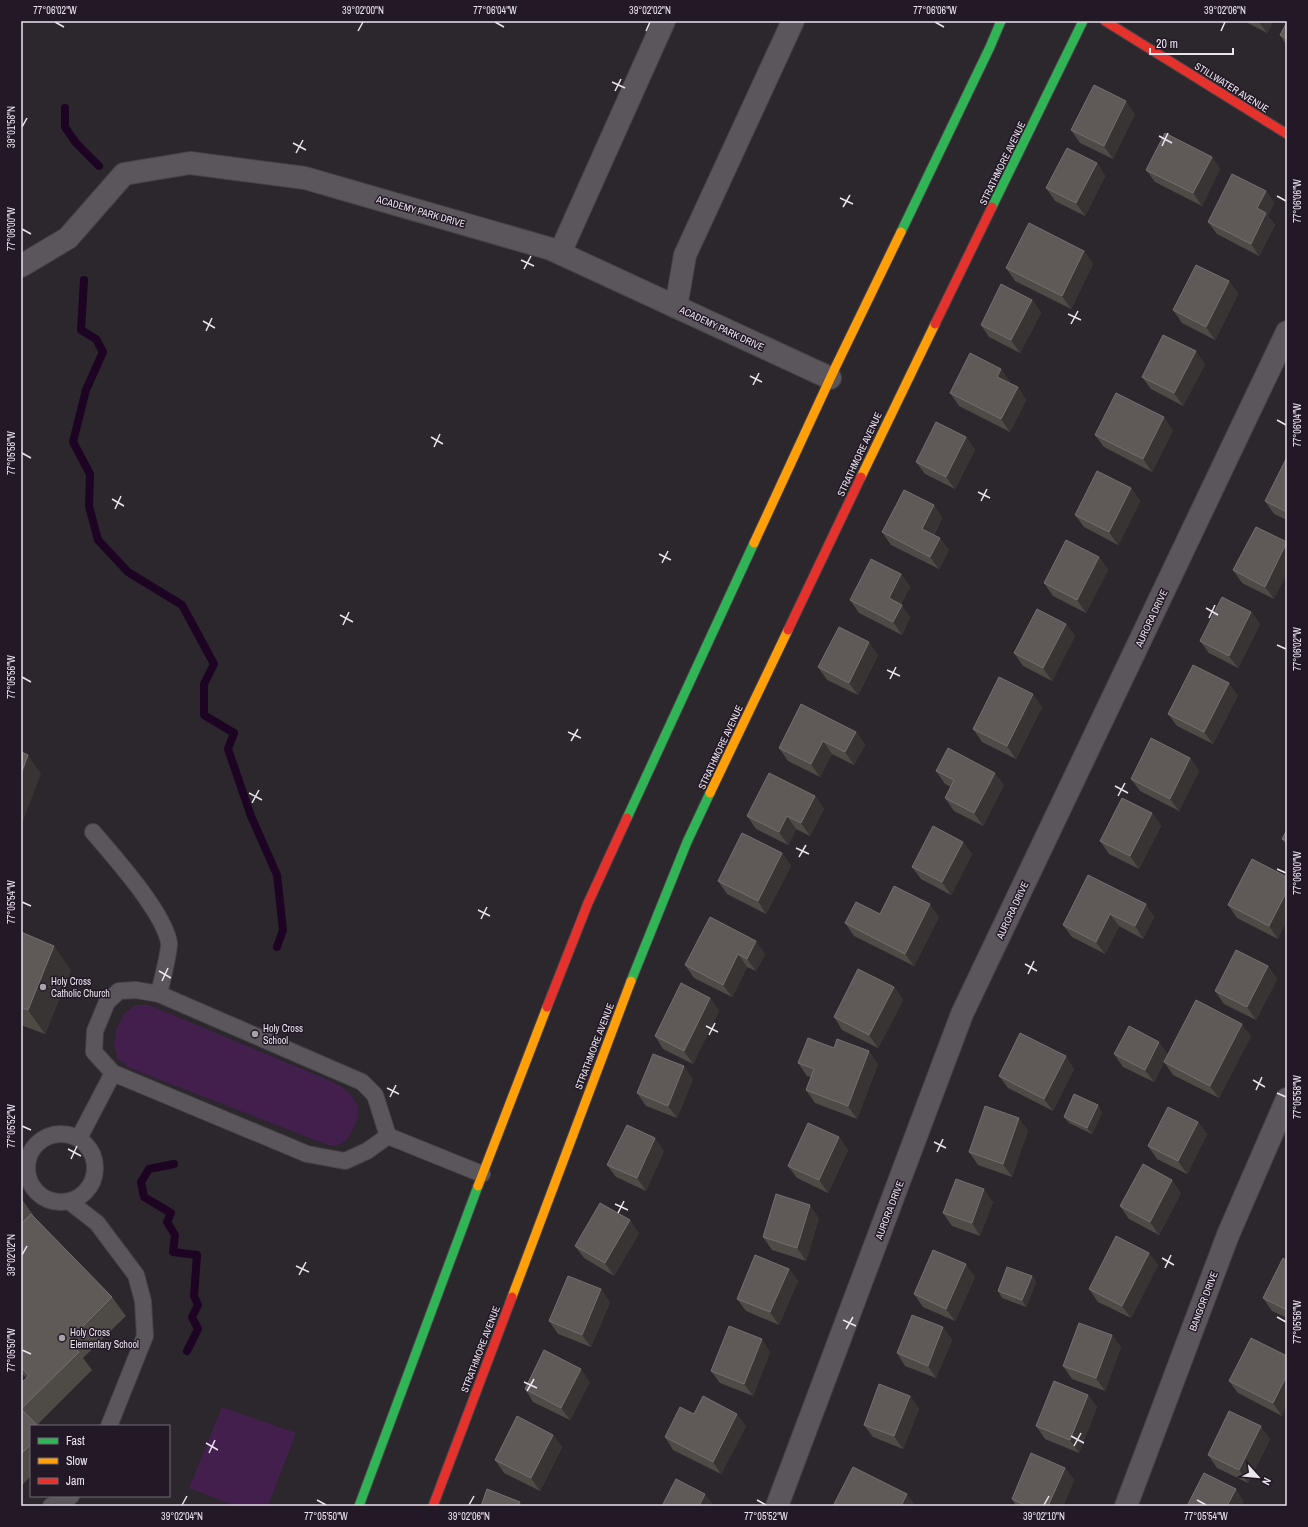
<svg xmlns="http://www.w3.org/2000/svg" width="1308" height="1527" viewBox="0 0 1308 1527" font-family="'Archivo Narrow',sans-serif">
<rect width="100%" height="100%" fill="#2c262d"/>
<path fill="#431f4e" d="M135,1005H149L333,1082C343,1088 351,1092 356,1103C362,1115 351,1141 338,1145C335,1146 331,1145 328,1145L130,1068L117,1058L114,1045L116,1030L124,1014Z
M222,1407L296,1433L268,1506H236L189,1488Z"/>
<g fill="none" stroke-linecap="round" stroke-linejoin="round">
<path stroke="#1d0423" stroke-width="8" d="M65,108V127L76,143L99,166
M84,280L81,330L96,339L103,352L86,390L73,442L90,474L89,506L98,540L128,572L182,605L214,664L204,684V715L234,733L228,749L251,816L277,875L283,930L277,947
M174,1164L149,1169L141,1182L144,1197L171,1213L167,1222L175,1235L173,1252L197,1255L194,1296L198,1305L192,1317L198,1329L187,1351"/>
<defs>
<path id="lane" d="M93,832C114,857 164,912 169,943C170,950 161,984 159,994
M27 1168a34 34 0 1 1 68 0a34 34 0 1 1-68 0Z
M388,1136L375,1095L362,1082L159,994L136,990L119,991L107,1002L95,1031L94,1052L113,1073L307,1154L345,1161L367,1151L388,1136L482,1174
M79,1138L113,1073
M70,1202L97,1223L136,1275L143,1301L145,1336L109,1426
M51,1506L64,1501L71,1496"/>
<path id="street" d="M560,253L664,21
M21,266L68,238L124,174L190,163L305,178L551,249L830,378
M676,307L685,255L793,21
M777,1506L962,1014L1287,332
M1126,1506L1228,1235L1287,1099"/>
<path id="fast" d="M992,207L1083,21
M901,232L990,47L1001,21
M627,818L754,543
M631,981L687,842L710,793
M359,1506L478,1186"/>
<path id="slow" d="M861,477L935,324
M754,543L835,368L901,232
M710,793L788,630
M478,1186L547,1007
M512,1297L631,981"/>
<path id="jam" d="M1105,21L1287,134
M935,324L992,207
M788,630L861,477
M547,1007L588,903L627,818
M433,1506L512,1297"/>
</defs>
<use href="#lane" stroke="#474248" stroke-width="18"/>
<use href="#street" stroke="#474248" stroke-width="24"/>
<use href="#fast" stroke="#474248" stroke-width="11"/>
<use href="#slow" stroke="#474248" stroke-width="11"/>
<use href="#jam" stroke="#474248" stroke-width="11"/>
<use href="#lane" stroke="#5a565c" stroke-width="16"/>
<use href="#street" stroke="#5a565c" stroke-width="22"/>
<use href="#fast" stroke="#30b455" stroke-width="9"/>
<use href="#slow" stroke="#ff9f0a" stroke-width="9"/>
<use href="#jam" stroke="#e5322d" stroke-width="9"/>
</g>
<path fill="#4e4a46" d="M1244,21H1273L1267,33Z
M1287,22V46L1280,35Z
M1135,114L1113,159L1080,143L1071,130Z
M1212,157L1220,169L1202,206L1155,182L1146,170Z
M1097,163L1105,176L1085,216L1055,201L1046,188Z
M1266,191L1274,203L1268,216L1275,225L1259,256L1217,234L1208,222Z
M1084,251L1093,264L1071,309L1015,281L1006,268Z
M1229,281L1238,294L1215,340L1182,323L1173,310Z
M1032,300L1041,313L1020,353L989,337L981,325Z
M1205,364L1183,406L1151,389L1142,377Z
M1010,381L1009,383L1018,387L1026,400L1010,432L959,406L950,393Z
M1173,430L1152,472L1104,447L1095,435Z
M966,437L975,450L955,489L925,474L916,462Z
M1287,457V520L1274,514L1265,501Z
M1131,488L1140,501L1118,545L1084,527L1075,515Z
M934,505L942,518L934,535L949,550L939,569L891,545L882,532Z
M1256,527L1274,599L1242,583L1233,570Z
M1099,557L1108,570L1086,613L1053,596L1044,583Z
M901,574L910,587L901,604L910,617L902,635L859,613L850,600Z
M1251,612L1260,624L1238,668L1209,653L1200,641Z
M1066,624L1075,636L1052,681L1023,666L1014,653Z
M878,655L858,695L827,680L818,667Z
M1238,695L1213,744L1177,726L1168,714Z
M1042,707L1016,759L982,742L973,729Z
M856,732L865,745L854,765L832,754L820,777L788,761L779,748Z
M1190,758L1199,771L1179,811L1140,791L1131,779Z
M936,771L1004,785L983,826L954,811L945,798L951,787L945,784Z
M815,796L824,809L810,836L796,829L788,845L756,829L747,816Z
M1152,813L1161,826L1139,869L1109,854L1100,841Z
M1287,830V845L1282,839Z
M963,842L972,854L951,895L921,879L912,867Z
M782,853L791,866L766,914L727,894L718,881Z
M1252,859L1278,939L1237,918L1228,905Z
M1088,875L1154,917L1143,939L1119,926L1105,954L1072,937L1063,925Z
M880,914L939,917L914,966L854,936L845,923Z
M710,917L765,954L756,971L747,967L732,997L694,978L685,965Z
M21,932L71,970L45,1034L21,1025Z
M1268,966L1277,979L1256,1020L1224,1004L1215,991Z
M894,987L903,1000L878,1048L842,1030L834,1017Z
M710,998L719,1011L693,1064L663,1049L655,1036Z
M1251,1036L1219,1098L1173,1075L1164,1062L1154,1082L1123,1067L1114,1054H1168Z
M834,1048L878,1064L857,1119L815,1103L806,1090L811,1077L807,1076L798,1063Z
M1074,1069L1053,1111L1008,1088L999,1076Z
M693,1079L677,1118L646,1106L637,1093Z
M1102,1112L1092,1134L1069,1123L1064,1117Z
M1198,1122L1207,1134L1187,1174L1157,1159L1148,1146Z
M1028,1130L1012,1177L978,1165L969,1152Z
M839,1137L848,1150L828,1193L797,1178L788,1166Z
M664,1151L646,1191L616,1177L607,1165Z
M1181,1193L1159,1235L1129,1219L1120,1206Z
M21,1198L33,1215L32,1216L112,1297L126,1316L83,1358L92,1370L37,1425L31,1426V1476L21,1486V1383L26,1378L21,1372V1224L24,1221H21Z
M993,1202L980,1236L952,1226L943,1213Z
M819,1218L806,1261L772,1250L763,1237Z
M639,1233L614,1276L584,1258L575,1246Z
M1149,1253L1158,1265L1131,1318L1098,1302L1089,1289Z
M1287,1261V1318L1272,1311L1263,1298Z
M789,1269L798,1281L779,1325L746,1311L737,1299Z
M1032,1276L1036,1282L1026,1307L1002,1298L998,1291Z
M975,1277L955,1321L923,1307L914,1294Z
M610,1302L591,1347L558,1334L549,1321Z
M943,1327L952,1340L936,1378L905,1366L897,1353Z
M1112,1335L1121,1347L1105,1391L1072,1379L1063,1366Z
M1251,1338L1282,1416L1238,1393L1229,1381Z
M770,1352L753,1396L720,1383L711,1371Z
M590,1382L570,1420L533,1402L525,1389Z
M1088,1395L1097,1407L1079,1453L1045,1439L1036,1426Z
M910,1396L919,1409L903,1449L873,1437L864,1425Z
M694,1414L746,1426L721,1474L673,1450L665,1437Z
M553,1435L562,1447L540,1491L504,1473L495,1460Z
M1270,1439L1248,1483L1217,1468L1208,1455Z
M1065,1468L1074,1480L1063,1506H1016L1012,1499Z"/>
<path fill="#393434" d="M1258,21H1273L1267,33Z
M1126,101L1135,114L1113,159L1104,146Z
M1212,157L1220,169L1202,206L1193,193Z
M1097,163L1105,176L1085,216L1076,203Z
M1266,191L1274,203L1268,216L1275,225L1259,256L1251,244L1257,208Z
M1084,251L1093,264L1071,309L1062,296Z
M1229,281L1238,294L1215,340L1206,327Z
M1032,300L1041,313L1020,353L1011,340Z
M1196,351L1205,364L1183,406L1174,393Z
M1001,369L1010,381L1006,389L997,377Z
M1018,387L1026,400L1010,432L1001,419Z
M1164,417L1173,430L1152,472L1143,459Z
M966,437L975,450L955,489L946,477Z
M1131,488L1140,501L1118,545L1109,532Z
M934,505L942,518L930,541L922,529Z
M940,538L949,550L939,569L930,557Z
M1287,544V574L1274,599L1265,587Z
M1099,557L1108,570L1086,613L1077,600Z
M901,574L910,587L898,611L889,598Z
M902,605L910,617L902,635L893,622Z
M1251,612L1260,624L1238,668L1229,656Z
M1066,624L1075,636L1052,681L1043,668Z
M869,642L878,655L858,695L849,683Z
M1229,683L1238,695L1213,744L1204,732Z
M1033,694L1042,707L1016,759L1007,746Z
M856,732L865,745L854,765L845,752Z
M823,741L832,754L820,777L811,764Z
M28,755L41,774L21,826V774Z
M1190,758L1199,771L1179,811L1170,799Z
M995,773L1004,785L983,826L974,813Z
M815,796L824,809L810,836L801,823Z
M1152,813L1161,826L1139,869L1130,856Z
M787,816L796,829L788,845L779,832Z
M963,842L972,854L951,895L942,882Z
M782,853L791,866L766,914L758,901Z
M1287,891V921L1278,939L1269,926Z
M930,904L939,917L914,966L905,954Z
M1146,904L1154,917L1143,939L1135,926Z
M1110,914L1119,926L1105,954L1096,942Z
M756,941L765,954L756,971L747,959Z
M54,946L71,970L45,1034L28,1010Z
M738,954L747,967L732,997L723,985Z
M1268,966L1277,979L1256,1020L1247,1007Z
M894,987L903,1000L878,1048L869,1035Z
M710,998L719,1011L693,1064L684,1051Z
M1242,1024L1251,1036L1219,1098L1210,1086Z
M1159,1042L1168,1054L1154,1082L1145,1070Z
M869,1051L878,1064L857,1119L848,1106Z
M1066,1056L1074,1069L1053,1111L1044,1099Z
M684,1066L693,1079L677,1118L668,1106Z
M1098,1105L1102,1112L1092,1134L1087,1128Z
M1019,1118L1028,1130L1012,1177L1003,1164Z
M1198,1122L1207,1134L1187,1174L1178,1161Z
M839,1137L848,1150L828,1193L819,1180Z
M655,1138L664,1151L646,1191L637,1178Z
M1172,1180L1181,1193L1159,1235L1150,1222Z
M984,1189L993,1202L980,1236L972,1223Z
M810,1205L819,1218L806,1261L797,1248Z
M630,1220L639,1233L614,1276L605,1263Z
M1149,1253L1158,1265L1131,1318L1122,1306Z
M966,1264L975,1277L955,1321L946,1309Z
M789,1269L798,1281L779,1325L770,1312Z
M1032,1276L1036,1282L1026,1307L1022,1300Z
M601,1289L610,1302L591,1347L582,1335Z
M943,1327L952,1340L936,1378L928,1366Z
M1112,1335L1121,1347L1105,1391L1096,1378Z
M762,1339L770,1352L753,1396L744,1384Z
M581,1369L590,1382L570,1420L561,1408Z
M1287,1375V1405L1282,1416L1273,1403Z
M1088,1395L1097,1407L1079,1453L1070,1440Z
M910,1396L919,1409L903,1449L894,1436Z
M737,1414L746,1426L721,1474L713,1462Z
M1261,1426L1270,1439L1248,1483L1239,1470Z
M553,1435L562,1447L540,1491L531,1478Z
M1065,1468L1074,1480L1063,1506H1048Z
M1236,1489L1244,1502L1242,1506H1227Z
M705,1494L714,1506H699Z
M907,1494L916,1506H901Z
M520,1502L523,1506H518Z"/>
<path fill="#5f5a58" stroke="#75706f" d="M1287,22V39L1280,35Z
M1094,85L1126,101L1104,146L1071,130Z
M1165,133L1212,157L1193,193L1146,170Z
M1067,148L1097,163L1076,203L1046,188Z
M1232,174L1266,191L1257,208L1266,213L1251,244L1208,222Z
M1029,223L1084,251L1062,296L1006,268Z
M1196,265L1229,281L1206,327L1173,310Z
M1001,284L1032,300L1011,340L981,325Z
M1163,335L1196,351L1174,393L1142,377Z
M970,353L1001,369L997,377L1018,387L1001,419L950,393Z
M1116,393L1164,417L1143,459L1095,435Z
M936,422L966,437L946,477L916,462Z
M1287,457V512L1265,501Z
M1097,471L1131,488L1109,532L1075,515Z
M904,490L934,505L922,529L940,538L930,557L882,532Z
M1256,527L1287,542L1265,587L1233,570Z
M1066,540L1099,557L1077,600L1044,583Z
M871,559L901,574L889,598L902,605L893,622L850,600Z
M1222,597L1251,612L1229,656L1200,641Z
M1037,609L1066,624L1043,668L1014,653Z
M839,627L869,642L849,683L818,667Z
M1193,665L1229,683L1204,732L1168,714Z
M999,677L1033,694L1007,746L973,729Z
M801,704L856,732L845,752L823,741L811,764L779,748Z
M1151,738L1190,758L1170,799L1131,779Z
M948,748L995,773L974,813L945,798L954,780L936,771Z
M21,752L28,755L21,774Z
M769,773L815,796L801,823L787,816L779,832L747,816Z
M1122,798L1152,813L1130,856L1100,841Z
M933,826L963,842L942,882L912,867Z
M1287,830V841L1282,839Z
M742,833L782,853L758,901L718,881Z
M1252,859L1287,877V891L1269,926L1228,905Z
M1088,875L1146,904L1135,926L1110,914L1096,942L1063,925Z
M894,886L930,904L905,954L845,923L856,902L880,914Z
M710,917L756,941L747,959L738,954L723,985L685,965Z
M21,932L54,946L28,1010L21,1007Z
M1236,950L1268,966L1247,1007L1215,991Z
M858,969L894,987L869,1035L834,1017Z
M681,983L710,998L684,1051L655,1036Z
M1196,1000L1242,1024L1210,1086L1164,1062Z
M1129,1026L1159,1042L1145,1070L1114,1054Z
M1020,1033L1066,1056L1044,1099L999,1076Z
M808,1038L834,1048L837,1039L869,1051L848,1106L806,1090L814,1069L798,1063Z
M653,1054L684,1066L668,1106L637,1093Z
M1074,1094L1098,1105L1087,1128L1064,1117Z
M985,1106L1019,1118L1003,1164L969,1152Z
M1168,1107L1198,1122L1178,1161L1148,1146Z
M808,1123L839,1137L819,1180L788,1166Z
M627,1125L655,1138L637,1178L607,1165Z
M1143,1164L1172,1180L1150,1222L1120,1206Z
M956,1179L984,1189L972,1223L943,1213Z
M776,1194L810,1205L797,1248L763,1237Z
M600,1203L630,1220L605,1263L575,1246Z
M31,1214L112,1297L68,1341L79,1352L21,1409V1383L29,1376L21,1367V1224Z
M1116,1236L1149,1253L1122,1306L1089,1289Z
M933,1250L966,1264L946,1309L914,1294Z
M755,1255L789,1269L770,1312L737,1299Z
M1283,1258L1287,1261V1310L1263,1298Z
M1007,1267L1032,1276L1022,1300L998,1291Z
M568,1276L601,1289L582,1335L549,1321Z
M912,1315L943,1327L928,1366L897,1353Z
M1079,1323L1112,1335L1096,1378L1063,1366Z
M729,1326L762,1339L744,1384L711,1371Z
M1251,1338L1287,1356V1375L1273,1403L1229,1381Z
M544,1350L581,1369L561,1408L525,1389Z
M1054,1381L1088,1395L1070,1440L1036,1426Z
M879,1384L910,1396L894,1436L864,1425Z
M703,1396L737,1414L713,1462L665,1437L680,1407L694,1414Z
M21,1409L38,1426H31V1444L21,1454Z
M1229,1411L1261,1426L1239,1470L1208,1455Z
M517,1416L553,1435L531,1478L495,1460Z
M1031,1453L1065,1468L1048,1506H1027L1012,1499Z
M853,1467L907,1494L901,1506H833Z
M1204,1473L1236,1489L1227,1506H1187Z
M676,1479L705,1494L699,1506H662Z
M487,1489L520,1502L518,1506H481Z"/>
<path fill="none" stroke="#ebe4ed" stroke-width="1.5" d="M55,22L64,27M495,22L504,27M935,22L944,27M358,31L363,22M646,31L650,22M1221,31L1225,22M612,82L625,88M615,91L621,79M22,127L27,118M1159,136L1172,143M293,143L306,150M1162,146L1168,133M296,153L303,140M1277,196L1286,201M840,198L853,204M843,207L850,195M22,229L31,234M521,260L534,266M524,269L531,256M1068,314L1081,320M203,321L215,328M1071,324L1078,311M206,331L212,318M750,376L762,382M753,385L759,373M1277,420L1286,425M431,437L443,444M434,447L440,434M22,453L31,458M978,492L990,498M112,499L124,506M981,501L987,489M115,509L121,496M659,554L671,560M662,563L668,551M1206,608L1218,615M340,615L353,622M1209,618L1215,605M343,625L349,612M1277,645L1286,649M887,670L900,676M22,677L31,682M890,679L896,667M568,732L581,738M571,741L578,729M1115,786L1128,793M249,793L262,800M1118,796L1125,783M252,803L259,790M796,848L809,854M799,857L806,845M1277,869L1286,873M22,902L31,906M478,910L490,916M481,919L487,907M1025,964L1037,971M159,971L171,978M1028,974L1034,961M162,981L168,968M706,1026L718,1032M709,1035L715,1023M1253,1080L1265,1087M387,1088L399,1094M1256,1090L1262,1077M1277,1093L1286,1097M390,1097L396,1085M22,1126L31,1130M934,1142L946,1148M68,1149L81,1156M937,1152L943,1139M71,1159L77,1146M615,1204L628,1210M618,1213L624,1201M22,1255L27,1246M1162,1258L1174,1265M296,1266L309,1272M1165,1268L1171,1255M299,1275L306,1262M1277,1317L1286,1322M843,1320L856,1326M846,1329L853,1317M22,1350L31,1354M524,1382L537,1388M527,1391L534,1379M1071,1436L1084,1443M206,1443L218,1450M1074,1446L1081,1433M209,1453L215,1440M317,1500L326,1505M757,1500L766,1505M1197,1500L1206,1505M182,1505L187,1496M469,1505L474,1496M1044,1505L1049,1496"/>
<g fill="#a8a2aa" stroke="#231926" stroke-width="1.5">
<circle cx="43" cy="987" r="4"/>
<circle cx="255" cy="1034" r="4"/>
<circle cx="62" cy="1338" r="4"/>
</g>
<g text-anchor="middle" stroke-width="3" stroke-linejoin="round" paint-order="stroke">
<g font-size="10" fill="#ebe4ed" stroke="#231926">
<text transform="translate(1232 87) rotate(32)" y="4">STILLWATER AVENUE</text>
<text transform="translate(1002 163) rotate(-64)" y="4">STRATHMORE AVENUE</text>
<text transform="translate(421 211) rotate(16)" y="4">ACADEMY PARK DRIVE</text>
<text transform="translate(722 328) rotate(25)" y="4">ACADEMY PARK DRIVE</text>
<text transform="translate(859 454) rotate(-65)" y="4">STRATHMORE AVENUE</text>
<text transform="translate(1151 618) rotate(-65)" y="4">AURORA DRIVE</text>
<text transform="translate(720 747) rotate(-65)" y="4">STRATHMORE AVENUE</text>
<text transform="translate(1012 910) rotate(-65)" y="4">AURORA DRIVE</text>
<text transform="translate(594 1046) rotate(-69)" y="4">STRATHMORE AVENUE</text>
<text transform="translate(889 1210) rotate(-69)" y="4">AURORA DRIVE</text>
<text transform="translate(1203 1301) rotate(-69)" y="4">BANGOR DRIVE</text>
<text transform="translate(480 1349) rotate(-69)" y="4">STRATHMORE AVENUE</text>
</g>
<g font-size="10" fill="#ebe4ed" stroke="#231926" text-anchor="start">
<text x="51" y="985">Holy Cross<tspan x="51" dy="12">Catholic Church</tspan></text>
<text x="263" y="1032">Holy Cross<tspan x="263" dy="12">School</tspan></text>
<text x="70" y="1336">Holy Cross<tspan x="70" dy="12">Elementary School</tspan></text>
</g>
</g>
<rect width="1308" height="1527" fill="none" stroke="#231926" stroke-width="44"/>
<rect x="30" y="1425" width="140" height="72" fill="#231926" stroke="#736a76"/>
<rect x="38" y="1438" width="20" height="6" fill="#30b455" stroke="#736a76"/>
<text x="66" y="1445" font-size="12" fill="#ebe4ed">Fast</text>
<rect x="38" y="1458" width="20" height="6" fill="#ff9f0a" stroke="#736a76"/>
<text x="66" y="1465" font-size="12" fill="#ebe4ed">Slow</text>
<rect x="38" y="1478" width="20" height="6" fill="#e5322d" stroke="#736a76"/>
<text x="66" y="1485" font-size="12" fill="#ebe4ed">Jam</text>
<g transform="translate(1258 1477) rotate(117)" stroke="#231926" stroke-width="3" paint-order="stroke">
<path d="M0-3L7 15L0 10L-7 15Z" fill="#ebe4ed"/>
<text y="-6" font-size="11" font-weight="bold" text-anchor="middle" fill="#ebe4ed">N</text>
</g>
<path d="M1150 48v6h83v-6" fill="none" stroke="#ebe4ed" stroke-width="2"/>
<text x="1156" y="48" font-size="12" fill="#ebe4ed" stroke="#231926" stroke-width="3" paint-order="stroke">20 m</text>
<rect x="22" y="22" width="1264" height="1483" fill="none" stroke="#ebe4ed" stroke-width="1.5"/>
<g font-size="10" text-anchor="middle" fill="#ebe4ed">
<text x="55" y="14">77°06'02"W</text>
<text x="363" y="14">39°02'00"N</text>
<text x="495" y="14">77°06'04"W</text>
<text x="650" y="14">39°02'02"N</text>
<text x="935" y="14">77°06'06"W</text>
<text x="1225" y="14">39°02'06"N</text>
<text transform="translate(11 127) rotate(-90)" y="4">39°01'58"N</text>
<text transform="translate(1297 201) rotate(-90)" y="4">77°06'06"W</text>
<text transform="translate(11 229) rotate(-90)" y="4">77°06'00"W</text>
<text transform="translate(1297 425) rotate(-90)" y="4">77°06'04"W</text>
<text transform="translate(11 453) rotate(-90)" y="4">77°05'58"W</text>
<text transform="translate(1297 649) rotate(-90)" y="4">77°06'02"W</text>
<text transform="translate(11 677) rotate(-90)" y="4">77°05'56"W</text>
<text transform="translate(1297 873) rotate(-90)" y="4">77°06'00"W</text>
<text transform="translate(11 902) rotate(-90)" y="4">77°05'54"W</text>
<text transform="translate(1297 1097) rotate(-90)" y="4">77°05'58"W</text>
<text transform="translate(11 1126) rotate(-90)" y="4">77°05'52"W</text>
<text transform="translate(11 1255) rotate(-90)" y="4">39°02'02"N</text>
<text transform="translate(1297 1322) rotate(-90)" y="4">77°05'56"W</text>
<text transform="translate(11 1350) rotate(-90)" y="4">77°05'50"W</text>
<text x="182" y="1520">39°02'04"N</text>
<text x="326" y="1520">77°05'50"W</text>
<text x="469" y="1520">39°02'06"N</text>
<text x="766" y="1520">77°05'52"W</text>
<text x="1044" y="1520">39°02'10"N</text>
<text x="1206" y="1520">77°05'54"W</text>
</g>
</svg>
